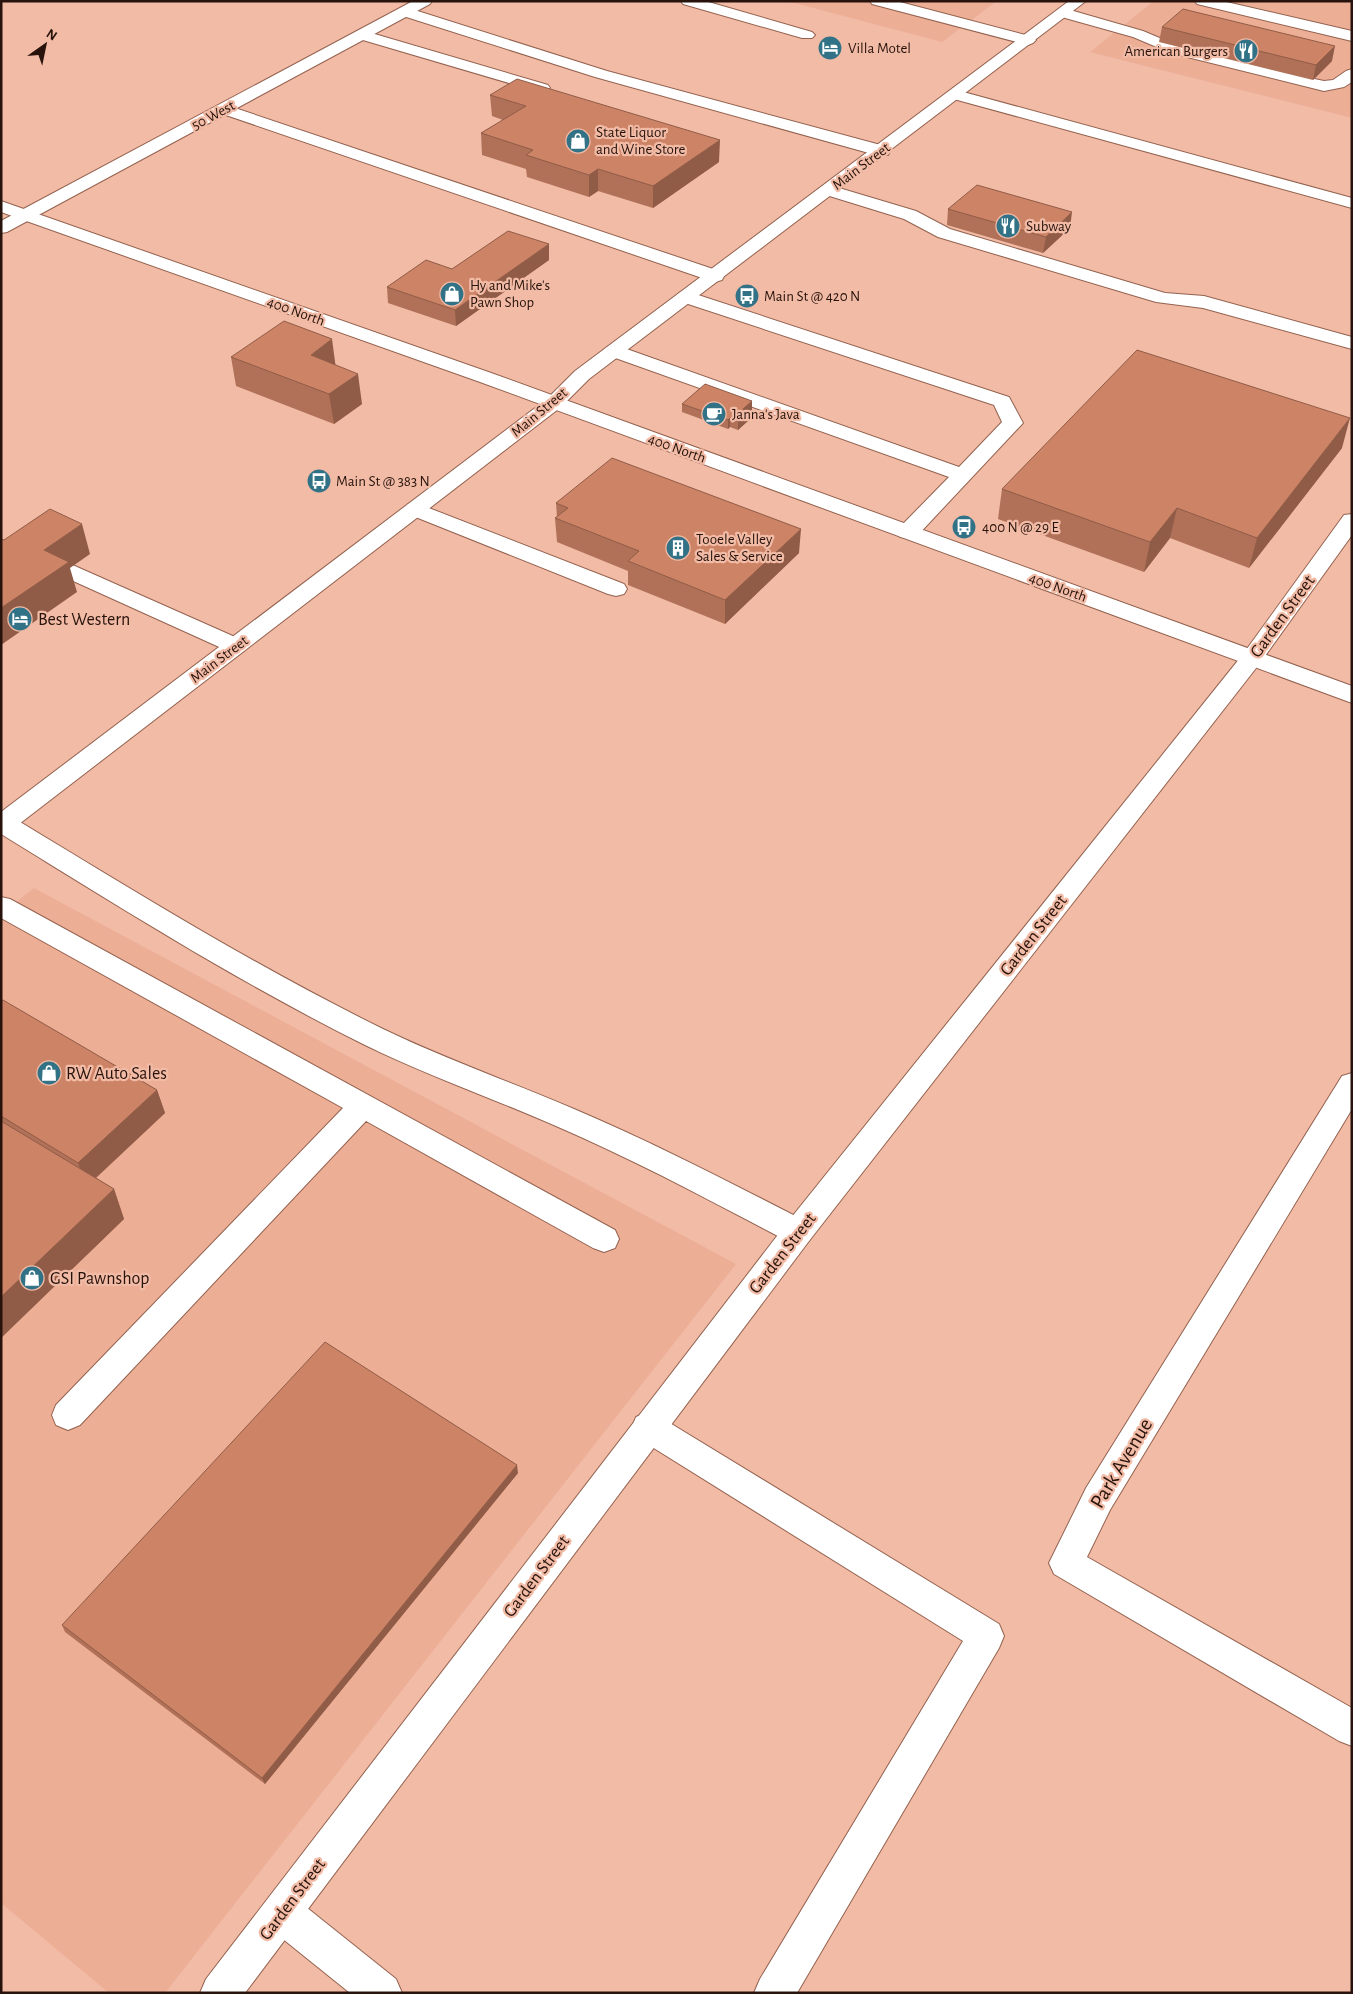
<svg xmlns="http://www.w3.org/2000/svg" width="1353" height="1994" viewBox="0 0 1353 1994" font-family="'Alegreya Sans',sans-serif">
<rect width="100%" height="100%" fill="#f2bba6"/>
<path fill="#edae96" d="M787,1H997L942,42Z
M1154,1H1352V118L1090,52Z
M34,888L736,1264L165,1993H109L1,1903V914Z"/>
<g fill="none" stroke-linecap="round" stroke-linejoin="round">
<defs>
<path id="service" d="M681,1H705L812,32L815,35L812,38H802L683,4Z
M870,1H896L1033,37L1036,40L1033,43L1028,45L872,4Z
M405,7L607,71L888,147L890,151L888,155H876L595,77L400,15L397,12L400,9Z
M1063,8L1143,31L1181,47L1300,76L1324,81L1333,80L1346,71L1352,69V82L1344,87L1324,91L1171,53L1133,37L1058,16L1055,13L1058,10Z
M361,30L548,85L550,88L548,91H536L356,38L353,35L356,32Z
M956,90L1352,198V208L950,98L948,95L950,92Z
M223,104L722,272L724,276L722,280L715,282L708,280L217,112L215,109L217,106Z
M829,185L916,211L950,229L1165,293L1204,296L1352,337V349L1203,308L1156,302L938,237L904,219L823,194L820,190L823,186Z
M686,291L1009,397L1023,423L916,537L908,538L900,537L897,532L900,527L949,477L607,355L604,351L607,347L614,345L621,347L959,467L1002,422L994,405L679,301L677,297L679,293Z
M416,503L624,584L627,589L624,594L616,596L608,594L408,514L405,509L408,504Z
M68,563L244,641L248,646L244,651L236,653L228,651L60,575L57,570L60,565Z
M3,814L12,817C134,891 255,966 383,1029C445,1059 511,1082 574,1109C654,1143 731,1183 809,1223L813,1232L809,1241L798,1245L787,1241C711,1201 635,1160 556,1126C492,1098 426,1075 363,1044C238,982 120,907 1,834V815Z
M1,897L10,899L615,1230L619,1239L615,1248L604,1252L593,1248L366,1121L80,1425L68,1430L56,1425L52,1415L56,1405L343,1108L1,918Z
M648,1412L660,1417L999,1624L1004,1636L999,1648L797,1993H754L760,1979L963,1641L636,1437L632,1427L636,1417Z
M282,1893L296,1899L396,1979L402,1993H350L268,1927L262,1913L268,1899Z"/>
<path id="minor" d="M413,1H432L430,4L7,232L1,233V221Z
M1195,1H1222L1352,31V41L1197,4Z
M1352,514V535L1260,663L809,1241L245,1993H200L206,1979L787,1223L1244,653L1344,515Z
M1352,1073V1109L1110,1510L1087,1557L1352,1708V1746L1339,1741L1054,1574L1049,1563L1086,1488L1342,1076Z"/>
<path id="tertiary" d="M1,201L494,374L1352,686V703L480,382L1,212Z"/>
<path id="trunk" d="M1069,1H1086L589,379L561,407L10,831L1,834V812L547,399L575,371Z"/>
</defs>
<use href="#service" stroke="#93624f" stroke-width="2"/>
<use href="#minor" stroke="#93624f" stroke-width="2"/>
<use href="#tertiary" stroke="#93624f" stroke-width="2"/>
<use href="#trunk" stroke="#93624f" stroke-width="2"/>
<use href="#service" fill="#fff" fill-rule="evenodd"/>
<use href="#minor" fill="#fff" fill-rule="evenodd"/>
<use href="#tertiary" fill="#fff" fill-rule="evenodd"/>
<use href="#trunk" fill="#fff" fill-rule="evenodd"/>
</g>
<path fill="#b07158" d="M1162,27L1332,61L1313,80L1159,42Z
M490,95L719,162L653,208L598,191L589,197L527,177L526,169L482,155L481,133L503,120L492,116Z
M948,209L1070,228L1043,253L947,225Z
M549,260L456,326L388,303L387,287L452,269Z
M231,357L336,365L362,404L334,424L236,386Z
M752,401V410L749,412V420L738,430L730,427L728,429L682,412V404Z
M1342,448L1249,568L1170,538L1144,572L998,519L1002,489Z
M556,503L799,553L725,624L628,585V571L557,542L555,518L557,517Z
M1,1001L157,1090L165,1113L96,1178L114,1189L124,1219L1,1338Z
M518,1473L265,1784L65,1632L62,1625Z"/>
<path fill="#905c47" d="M1335,46L1332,61L1313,80L1316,65Z
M720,140L719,162L653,208V186Z
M598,169V191L589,197V175Z
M1072,212L1070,228L1043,253L1046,237Z
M549,244V260L456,326L455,310Z
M332,339L336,369L311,355Z
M358,374L362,404L334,424L329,394Z
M752,401V410L749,412V420L738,430V421L743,409Z
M730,418V427L728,429V420Z
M1350,418L1342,448L1249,568L1257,538Z
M1177,508L1170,538L1144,572L1150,542Z
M82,524L90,554L70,568L77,592L1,645V608L44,550Z
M801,529L799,553L725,624V600Z
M157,1090L165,1113L87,1186L78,1163Z
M114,1189L124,1219L1,1338V1297Z
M517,1465L518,1473L265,1784L262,1778Z"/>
<path fill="#cd8366" stroke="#905c47" d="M1183,9L1335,46L1316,65L1162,27Z
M517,79L720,140L653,186L598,169L589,175L526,155L533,150L481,133L526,106L490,95Z
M977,185L1072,212L1046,237L948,209Z
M508,231L549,244L455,310L387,287L426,260L452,269Z
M284,321L332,339L311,355L358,374L329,394L231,357Z
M1137,350L1350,418L1257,538L1177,508L1150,542L1002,489Z
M705,384L752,401L743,409L749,411L738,421L730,418L728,420L682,404Z
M612,458L801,529L725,600L628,561L639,551L555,518L568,508L556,503Z
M50,509L82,524L44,550L69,562L1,608V539L4,540Z
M3,1000L157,1090L78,1163L1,1116V1001Z
M1,1121L114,1189L1,1297Z
M325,1342L517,1465L262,1778L62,1625Z"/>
<defs>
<symbol id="hotel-disc" viewBox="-11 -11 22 22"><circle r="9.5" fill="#327286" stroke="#f2bba6"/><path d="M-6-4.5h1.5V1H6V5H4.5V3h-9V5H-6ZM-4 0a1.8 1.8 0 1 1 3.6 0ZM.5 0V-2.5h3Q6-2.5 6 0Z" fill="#fff"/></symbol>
<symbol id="restaurant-disc" viewBox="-11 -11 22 22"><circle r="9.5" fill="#327286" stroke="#f2bba6"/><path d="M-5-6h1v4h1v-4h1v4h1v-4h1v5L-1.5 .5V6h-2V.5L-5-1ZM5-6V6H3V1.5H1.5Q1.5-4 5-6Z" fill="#fff"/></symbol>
<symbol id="shop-disc" viewBox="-11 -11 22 22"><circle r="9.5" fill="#327286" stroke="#f2bba6"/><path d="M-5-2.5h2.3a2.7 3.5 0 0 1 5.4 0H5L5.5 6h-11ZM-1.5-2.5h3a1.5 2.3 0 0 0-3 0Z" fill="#fff"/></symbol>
<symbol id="bus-disc" viewBox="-11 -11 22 22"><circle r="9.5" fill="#327286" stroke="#f2bba6"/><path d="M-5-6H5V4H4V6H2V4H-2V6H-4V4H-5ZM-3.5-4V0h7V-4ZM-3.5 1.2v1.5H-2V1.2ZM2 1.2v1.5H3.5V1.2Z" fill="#fff"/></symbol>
<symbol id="cafe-disc" viewBox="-11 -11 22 22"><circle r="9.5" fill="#327286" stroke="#f2bba6"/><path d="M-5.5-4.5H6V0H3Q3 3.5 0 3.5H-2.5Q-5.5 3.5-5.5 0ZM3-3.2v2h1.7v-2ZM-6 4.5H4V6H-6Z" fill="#fff"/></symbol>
<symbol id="building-disc" viewBox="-11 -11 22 22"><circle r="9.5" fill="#327286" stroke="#f2bba6"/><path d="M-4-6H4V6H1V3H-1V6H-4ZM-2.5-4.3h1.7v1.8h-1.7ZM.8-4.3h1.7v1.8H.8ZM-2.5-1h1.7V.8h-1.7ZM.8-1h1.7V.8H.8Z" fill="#fff"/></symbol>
</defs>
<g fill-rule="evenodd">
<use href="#hotel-disc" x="816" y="34" width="28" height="28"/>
<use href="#restaurant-disc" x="1232" y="37" width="28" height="28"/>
<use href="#shop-disc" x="564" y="127" width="28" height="28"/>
<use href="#restaurant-disc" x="994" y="212" width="28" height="28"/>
<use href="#shop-disc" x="438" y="280" width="28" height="28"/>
<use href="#bus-disc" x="733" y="282" width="28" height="28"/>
<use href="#cafe-disc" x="700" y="400" width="28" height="28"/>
<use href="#bus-disc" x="305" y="467" width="28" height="28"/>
<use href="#bus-disc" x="950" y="513" width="28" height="28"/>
<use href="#building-disc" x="664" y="534" width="28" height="28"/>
<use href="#hotel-disc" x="6" y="605" width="28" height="28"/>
<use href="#shop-disc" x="35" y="1059" width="28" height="28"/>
<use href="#shop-disc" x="18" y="1264" width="28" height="28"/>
</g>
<g text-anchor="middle" stroke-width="4.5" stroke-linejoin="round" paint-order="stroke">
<g font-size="15" fill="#27130c" stroke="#f2bba6" text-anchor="start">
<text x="848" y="53">Villa Motel</text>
<text x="1228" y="56" text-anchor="end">American Burgers</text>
<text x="596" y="137">State Liquor<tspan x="596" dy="17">and Wine Store</tspan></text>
<text x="1026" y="231">Subway</text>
<text x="470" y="290">Hy and Mike's<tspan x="470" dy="17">Pawn Shop</tspan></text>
<text x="764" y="301">Main St @ 420 N</text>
<text x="732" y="419">Janna's Java</text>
<text x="336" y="486">Main St @ 383 N</text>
<text x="982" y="532">400 N @ 29 E</text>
<text x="696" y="544">Tooele Valley<tspan x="696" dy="17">Sales &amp; Service</tspan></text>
</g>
<g font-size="15" fill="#27130c" stroke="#f2bba6">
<text transform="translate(213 115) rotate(-28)" y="5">50 West</text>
<text transform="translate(861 166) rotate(-37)" y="5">Main Street</text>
<text transform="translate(296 311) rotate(20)" y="5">400 North</text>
<text transform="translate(539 412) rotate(-40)" y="5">Main Street</text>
<text transform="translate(677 448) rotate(20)" y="5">400 North</text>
<text transform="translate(1058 587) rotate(20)" y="5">400 North</text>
<text transform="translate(219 659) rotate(-37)" y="5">Main Street</text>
</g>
<g font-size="18" fill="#27130c" stroke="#f2bba6">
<text transform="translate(1282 616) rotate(-54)" y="6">Garden Street</text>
<text transform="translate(1033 935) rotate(-52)" y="6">Garden Street</text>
<text transform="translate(782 1253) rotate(-52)" y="6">Garden Street</text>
<text transform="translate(536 1576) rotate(-53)" y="6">Garden Street</text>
<text transform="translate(292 1899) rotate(-53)" y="6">Garden Street</text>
</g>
<g font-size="18" fill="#27130c" stroke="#f2bba6" text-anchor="start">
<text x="38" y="625">Best Western</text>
<text x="66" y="1079">RW Auto Sales</text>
<text x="50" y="1284">GSI Pawnshop</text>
</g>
<g font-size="21" fill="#27130c" stroke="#f2bba6">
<text transform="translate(1121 1463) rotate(-59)" y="7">Park Avenue</text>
</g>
</g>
<rect width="1353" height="1994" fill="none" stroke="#27130c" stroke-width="5"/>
<g transform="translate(45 45) rotate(33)" stroke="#f2bba6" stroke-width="4" paint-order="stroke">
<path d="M0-4L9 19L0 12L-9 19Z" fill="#27130c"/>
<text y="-8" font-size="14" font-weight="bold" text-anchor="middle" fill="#27130c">N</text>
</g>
</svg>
